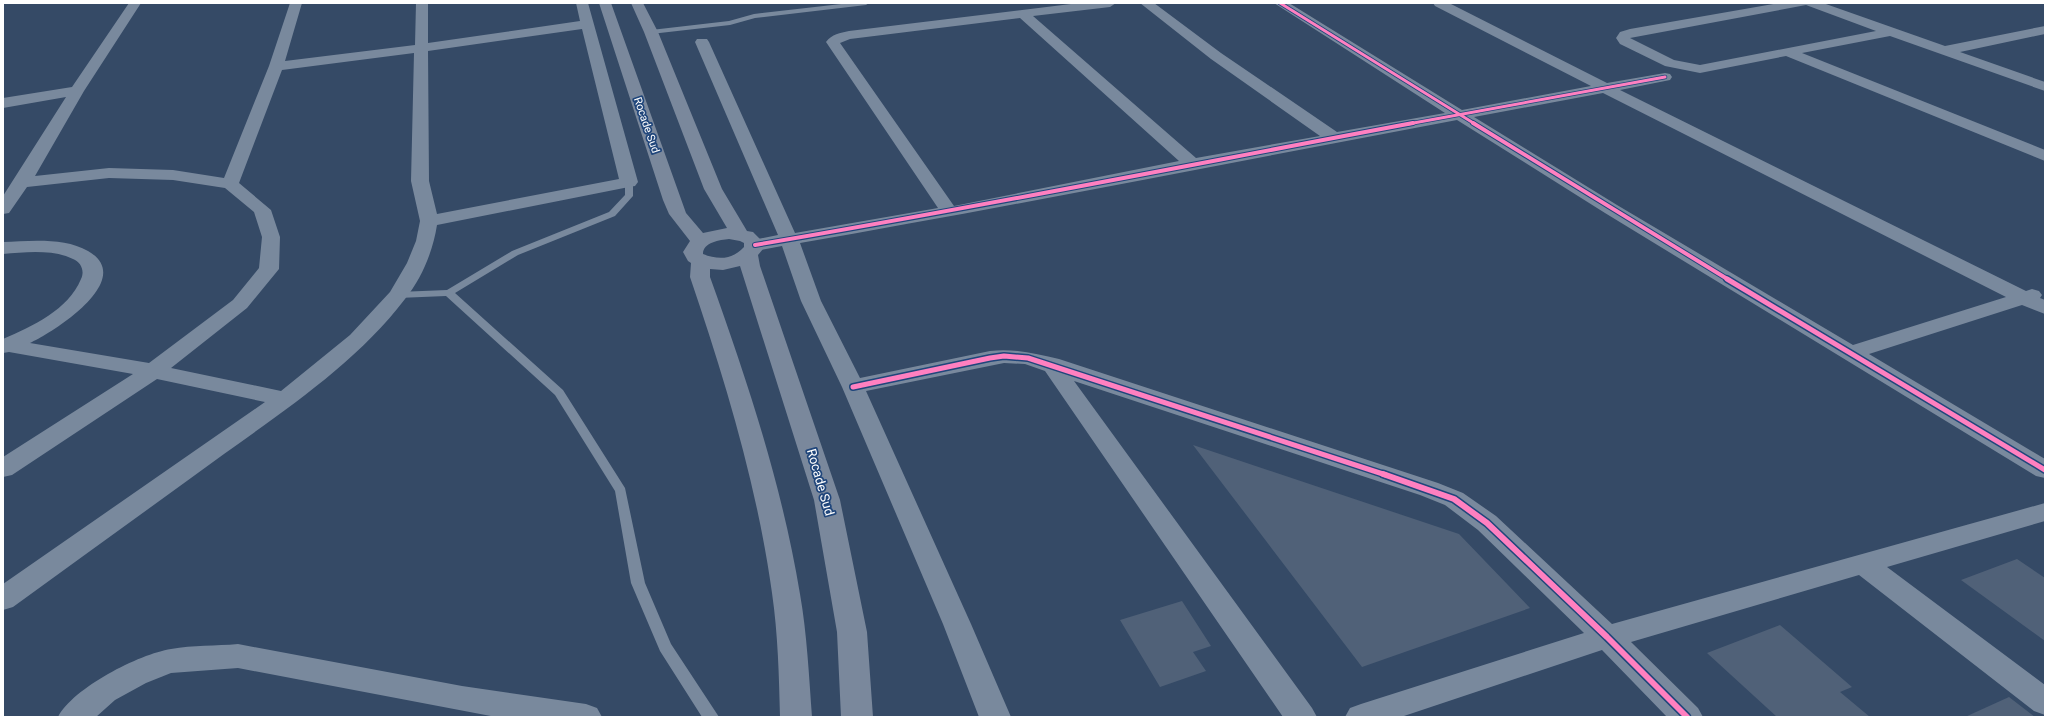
<svg xmlns="http://www.w3.org/2000/svg" width="2048" height="720" viewBox="0 0 2048 720" font-family="Roboto,sans-serif">
<rect width="100%" height="100%" fill="#354a66"/>
<path fill="#506178" d="M1193,445L1459,534L1530,608L1362,667Z
M2017,559L2045,578V641L1961,580Z
M1182,601L1211,646L1193,652L1206,671L1160,687L1120,620Z
M1780,625L1852,687L1840,692L1870,717H1777L1707,653Z
M2009,697L2035,717H1965Z"/>
<g fill="none" stroke-linecap="round" stroke-linejoin="round">
<path fill="#79899d" fill-rule="evenodd" d="M850,3H869L866,5L755,18L730,25L651,34L648,32L651,30L729,21L754,14Z
M629,179L633,182V196L615,216L518,255L455,293L563,390L625,488L645,583L671,644L719,717H702L660,651L631,583L615,491L555,395L446,296L398,298L393,295L398,292L447,290L512,251L609,212L625,195V182Z"/>
<path fill="#79899d" fill-rule="evenodd" d="M129,3H141L84,91L35,176L109,168L173,170L224,178L269,66L290,3H302L285,61L415,45L416,3H428V43L580,21L576,3H588L638,182L635,186L629,187L437,225C433,251 422,278 405,299C357,362 288,408 224,454C154,505 83,556 13,607L3,610V584L265,402L157,379L12,475L3,477V457L133,374L9,352L3,353V339C33,326 68,310 81,279C85,271 81,262 73,259C53,249 25,252 3,254V242C29,241 64,237 88,251C137,279 54,332 30,343L149,363L233,300L259,268L262,237L254,212L225,188L173,180L109,178L27,187L9,213L3,214V196L66,97L3,108V98L72,87ZM582,29L619,179L437,214L429,181L428,51ZM414,53L411,181L420,221L416,241L407,263L390,292L350,335L281,391L171,368L247,308L279,269L280,237L271,210L239,183L282,70Z
M1079,3H1116L1110,7L1033,16L1196,158L1320,136L1211,59L1140,3H1154L1221,53L1337,132L1445,113L1274,3H1289L1462,110L1591,86L1435,6L1433,3H1449L1607,83L1665,73L1670,74L1672,77L1670,80L1620,90L2026,291L2032,289L2039,291L2042,295L2040,298L2045,300V314L2022,305L1869,354L2045,459V478L2036,476L1605,213L1457,120C1238,161 1019,205 800,243L821,301L860,378L990,351C1014,348 1036,354 1059,359L1438,483L1463,493L1496,516L1612,624L2045,503V521L1887,567L2045,685V715L2034,711L1859,575L1631,642L1698,708L1703,717H1667L1602,650L1401,717H1345L1350,708L1361,704L1584,633L1478,530L1445,505L1420,495L1074,381L1312,708L1317,717H1283L1045,371L1025,364L1004,363L866,391L971,624L1011,717H979L943,624L842,387L801,301L782,246L755,251L748,249L746,245L748,241L778,235L695,42L697,39H707L709,42L795,233L938,208L826,42C832,34 840,33 849,31ZM1020,18L1179,161L954,206L840,43L850,39ZM1603,93L2006,297L1853,345L1617,205L1474,117Z
M1779,3H1823L1945,46L2045,26V34L1960,52L2045,82V91L1890,36L1802,53L2045,150V161L1786,56L1700,73L1665,66L1620,44L1616,38L1620,32L1630,29ZM1806,5L1876,31L1700,65L1674,60L1630,38Z
M238,644L462,686L586,704L597,708L602,717H496L238,668L171,673L146,683L115,700L96,717H58C73,688 139,654 171,649C193,645 216,646 238,644Z"/>
<path fill="#7a889c" fill-rule="evenodd" d="M599,3H611L686,213L703,233L727,228L704,189L644,32L631,3H643L658,32L722,189L747,231L753,232L763,242V249L758,255L760,266L840,500L867,632L873,717H841L837,632L814,500L740,266L723,270L710,269V277C747,380 782,485 800,594C807,634 809,676 812,717H780C779,676 778,634 772,593C757,485 725,380 690,277L691,263L688,261L683,252L690,241L669,214L663,200ZM729,239L740,241L744,243V247C732,260 718,260 703,254C703,242 720,240 729,239Z"/>
<defs>
<path id="cycleway-far3" d="M1280,3L1475,124
M1408,124L1665,77"/>
<path id="cycleway-far2" d="M1473,123L1729,280
M755,245C975,208 1194,164 1413,123"/>
<path id="cycleway-far1" d="M1727,279L2045,470
M853,387L990,358L1004,356L1028,358L1386,475"/>
<path id="cycleway" d="M1383,474L1454,499L1487,523L1607,637L1687,717"/>
</defs>
<use href="#cycleway-far3" stroke="#20467b" stroke-width="4.5"/>
<use href="#cycleway-far2" stroke="#20467b" stroke-width="6"/>
<use href="#cycleway-far1" stroke="#20467b" stroke-width="8"/>
<use href="#cycleway" stroke="#20467b" stroke-width="9"/>
<use href="#cycleway-far3" stroke="#ff80c0" stroke-width="3"/>
<use href="#cycleway-far2" stroke="#ff80c0" stroke-width="4"/>
<use href="#cycleway-far1" stroke="#ff80c0" stroke-width="5"/>
<use href="#cycleway" stroke="#ff80c0" stroke-width="6"/>
</g>
<g text-anchor="middle" stroke-width="3.5" stroke-linejoin="round" paint-order="stroke">
<g font-size="11" fill="#fff" stroke="#20467b">
<text transform="translate(647 125) rotate(71)" y="4">Rocade Sud</text>
</g>
<g font-size="13" fill="#fff" stroke="#20467b">
<text transform="translate(821 482) rotate(74)" y="5">Rocade Sud</text>
</g>
</g>
<rect width="2048" height="720" fill="none" stroke="#ffffff" stroke-width="8"/>
</svg>
